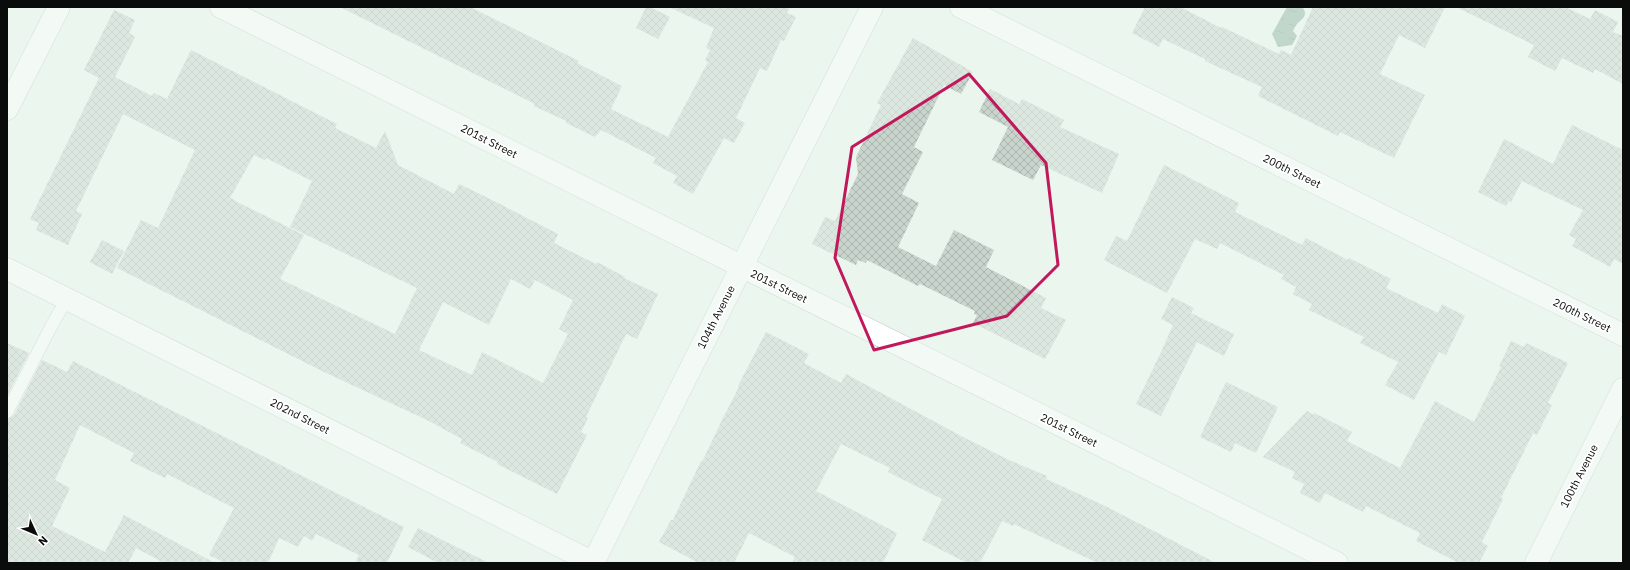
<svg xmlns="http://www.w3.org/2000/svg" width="1630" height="570" viewBox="0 0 1630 570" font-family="'IBM Plex Sans',sans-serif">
<defs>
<pattern id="water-ripples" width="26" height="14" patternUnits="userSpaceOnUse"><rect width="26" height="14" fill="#92b19f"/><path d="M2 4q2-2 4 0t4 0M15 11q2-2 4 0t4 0" fill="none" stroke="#7d9788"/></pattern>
<pattern id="building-cross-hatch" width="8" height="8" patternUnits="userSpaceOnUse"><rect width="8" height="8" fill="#c9d4cd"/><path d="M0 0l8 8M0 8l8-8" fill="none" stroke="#abb5af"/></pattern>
</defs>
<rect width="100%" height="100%" fill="#eaf5ee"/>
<path fill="url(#water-ripples)" d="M1287,7H1302C1309,15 1302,19 1297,24C1295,26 1294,29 1293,31L1297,36L1292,45L1278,47L1272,34Z"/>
<path fill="url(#building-cross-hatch)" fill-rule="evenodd" d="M340,7H470L579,61L577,63L622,86L611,109L668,137L708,62L705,60L710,50L706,48L714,28L669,7H790L787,13L796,17L784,41L781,40L767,71L760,68L736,118L745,123L734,143L724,138L693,194L673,183L677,176L653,163L656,158L601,130L595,137L566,123V121L534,106L535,104Z
M646,7H650L670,17L658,39L636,28Z
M1145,7H1180L1221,28L1222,27L1279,54L1281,50L1291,55L1313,7H1445L1425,48L1399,35L1380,74L1425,95L1394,158L1340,132L1338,136L1258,96L1262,87L1205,61V59L1163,39L1159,47L1132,33Z
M1456,7H1565L1590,19L1595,10L1618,22L1613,32L1623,36V84L1595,69L1593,73L1562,58L1555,71L1528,57L1534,45Z
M114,10L135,20L129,33L135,37L115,77L152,96L154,93L167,99L191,50L337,124L335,128L376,148L385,131L398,165L454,194L459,184L484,196L558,234L554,243L596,264L597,262L625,277L624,278L658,294L637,339L626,334L586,417L588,418L581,432L587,435L557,494L497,464L498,462L460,443L462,439L427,420L322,371L117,268L141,220L158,228L195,150L123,114L76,211L82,214L68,245L36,230L39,223L30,219L99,78L84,70ZM254,155L265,160L266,158L312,181L290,227L417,288L395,334L280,279L304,235L235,201V200L230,198ZM511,279L530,289L535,280L573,300L559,329L568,334L543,383L482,352L472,375L419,350L443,302L489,325Z
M913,38L973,72L961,94L944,85L914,147L923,152L902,194L919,203L898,247L936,266L954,230L994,250L986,267L1046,298L1041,308L1066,320L1045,359L973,323L977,315L974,314L975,311L920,284L918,286L867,260L866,263L858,260L856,265L812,244L825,217L835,221L858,174L856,157L881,105L877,103Z
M990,89L1019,104L1022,99L1064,120L1060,127L1119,154L1102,193L1041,165L1033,180L992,160L1008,127L979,112Z
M1572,125L1623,150V264L1614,259L1610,267L1572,246L1576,239L1569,235L1583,210L1522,181L1511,202L1509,201L1506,206L1478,192L1504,139L1553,164Z
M1164,165L1239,203L1235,212L1302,245L1306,238L1348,260L1349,258L1391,279L1386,288L1438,313L1442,304L1465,316L1446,355L1439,352L1414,400L1385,385L1398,362L1360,343L1364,337L1309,310L1312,304L1293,294L1296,287L1281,279L1284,275L1220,243L1217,249L1195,239L1167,293L1104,260L1116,236L1127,241Z
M102,240L124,251L112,274L90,262Z
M1172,297L1194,308L1191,313L1234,334L1224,356L1197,342L1161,416L1136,404L1162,350L1173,325L1161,319Z
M766,332L809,354L804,363L841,383L846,374L963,437L1009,460L1047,476L1046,479L1103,505L1216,563H1098L1014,524L1013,526L1002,521L980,563H967L922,540L942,499L888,472L890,468L841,444L816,491L897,533L883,563H792L795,557L749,533L734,563H699L659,542L671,520H673L701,461L702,462L723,418L739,387L738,386Z
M1511,341L1524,347L1526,343L1568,363L1548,403L1552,405L1537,435L1533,433L1501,498L1503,499L1482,542L1488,546L1479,563H1459L1416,541L1420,533L1366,506L1363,512L1325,493L1320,503L1300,493L1304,484L1292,478L1295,472L1263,457L1307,411L1314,415V413L1352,432L1347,441L1400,468L1435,401L1474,422L1501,367H1499Z
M7,343L29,353L7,396Z
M42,360L67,372L73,361L404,527L387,563H355L359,555L316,534L312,541L304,536L298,547L279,538L268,563H225L209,555L234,508L167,474L165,478L130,461L134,453L80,425L55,480L70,488L52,526L105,552L124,515L215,563H164L136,548L128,563H7V419L14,415Z
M1226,382L1278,407L1256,453L1235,443L1231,452L1200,437Z
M418,528L489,563H438L408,547Z"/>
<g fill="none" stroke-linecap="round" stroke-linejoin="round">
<defs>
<path id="service" d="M7,412L53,323L67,299"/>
<path id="minor" d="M221,7L1337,563
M961,7L1623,335
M7,109L59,7
M7,269L594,563
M593,563L872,7
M1536,563L1623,389"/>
</defs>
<use href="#service" stroke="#bac5bf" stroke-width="13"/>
<use href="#minor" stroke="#bac5bf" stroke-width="23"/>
<use href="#service" stroke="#fff" stroke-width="12"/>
<use href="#minor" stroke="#fff" stroke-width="22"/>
</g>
<path d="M0 0H1630V570H0ZM969,74L1046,163L1058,265L1007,316L874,350L835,258L852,147Z" fill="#eaf5ee" fill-opacity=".55" fill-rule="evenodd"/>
<path fill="none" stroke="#c2185b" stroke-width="3" stroke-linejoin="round" d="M969,74L1046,163L1058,265L1007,316L874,350L835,258L852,147Z"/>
<g text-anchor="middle" stroke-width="3.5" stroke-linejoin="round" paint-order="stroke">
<g font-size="11" fill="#090c0a" stroke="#fff">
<text transform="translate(489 141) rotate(27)" y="4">201st Street</text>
<text transform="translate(1292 171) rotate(26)" y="4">200th Street</text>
<text transform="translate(779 286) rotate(26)" y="4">201st Street</text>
<text transform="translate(1582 315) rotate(26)" y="4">200th Street</text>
<text transform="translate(716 317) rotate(-63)" y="4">104th Avenue</text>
<text transform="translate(300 416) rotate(27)" y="4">202nd Street</text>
<text transform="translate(1069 430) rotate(26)" y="4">201st Street</text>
<text transform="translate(1579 476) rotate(-63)" y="4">100th Avenue</text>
</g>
</g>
<rect width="1630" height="570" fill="none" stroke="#090c0a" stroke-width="16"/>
<g transform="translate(36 534) rotate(134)" stroke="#ffffff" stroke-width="3" paint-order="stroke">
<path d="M0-3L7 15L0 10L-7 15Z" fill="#090c0a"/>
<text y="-6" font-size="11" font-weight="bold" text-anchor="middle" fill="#090c0a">N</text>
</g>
</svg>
